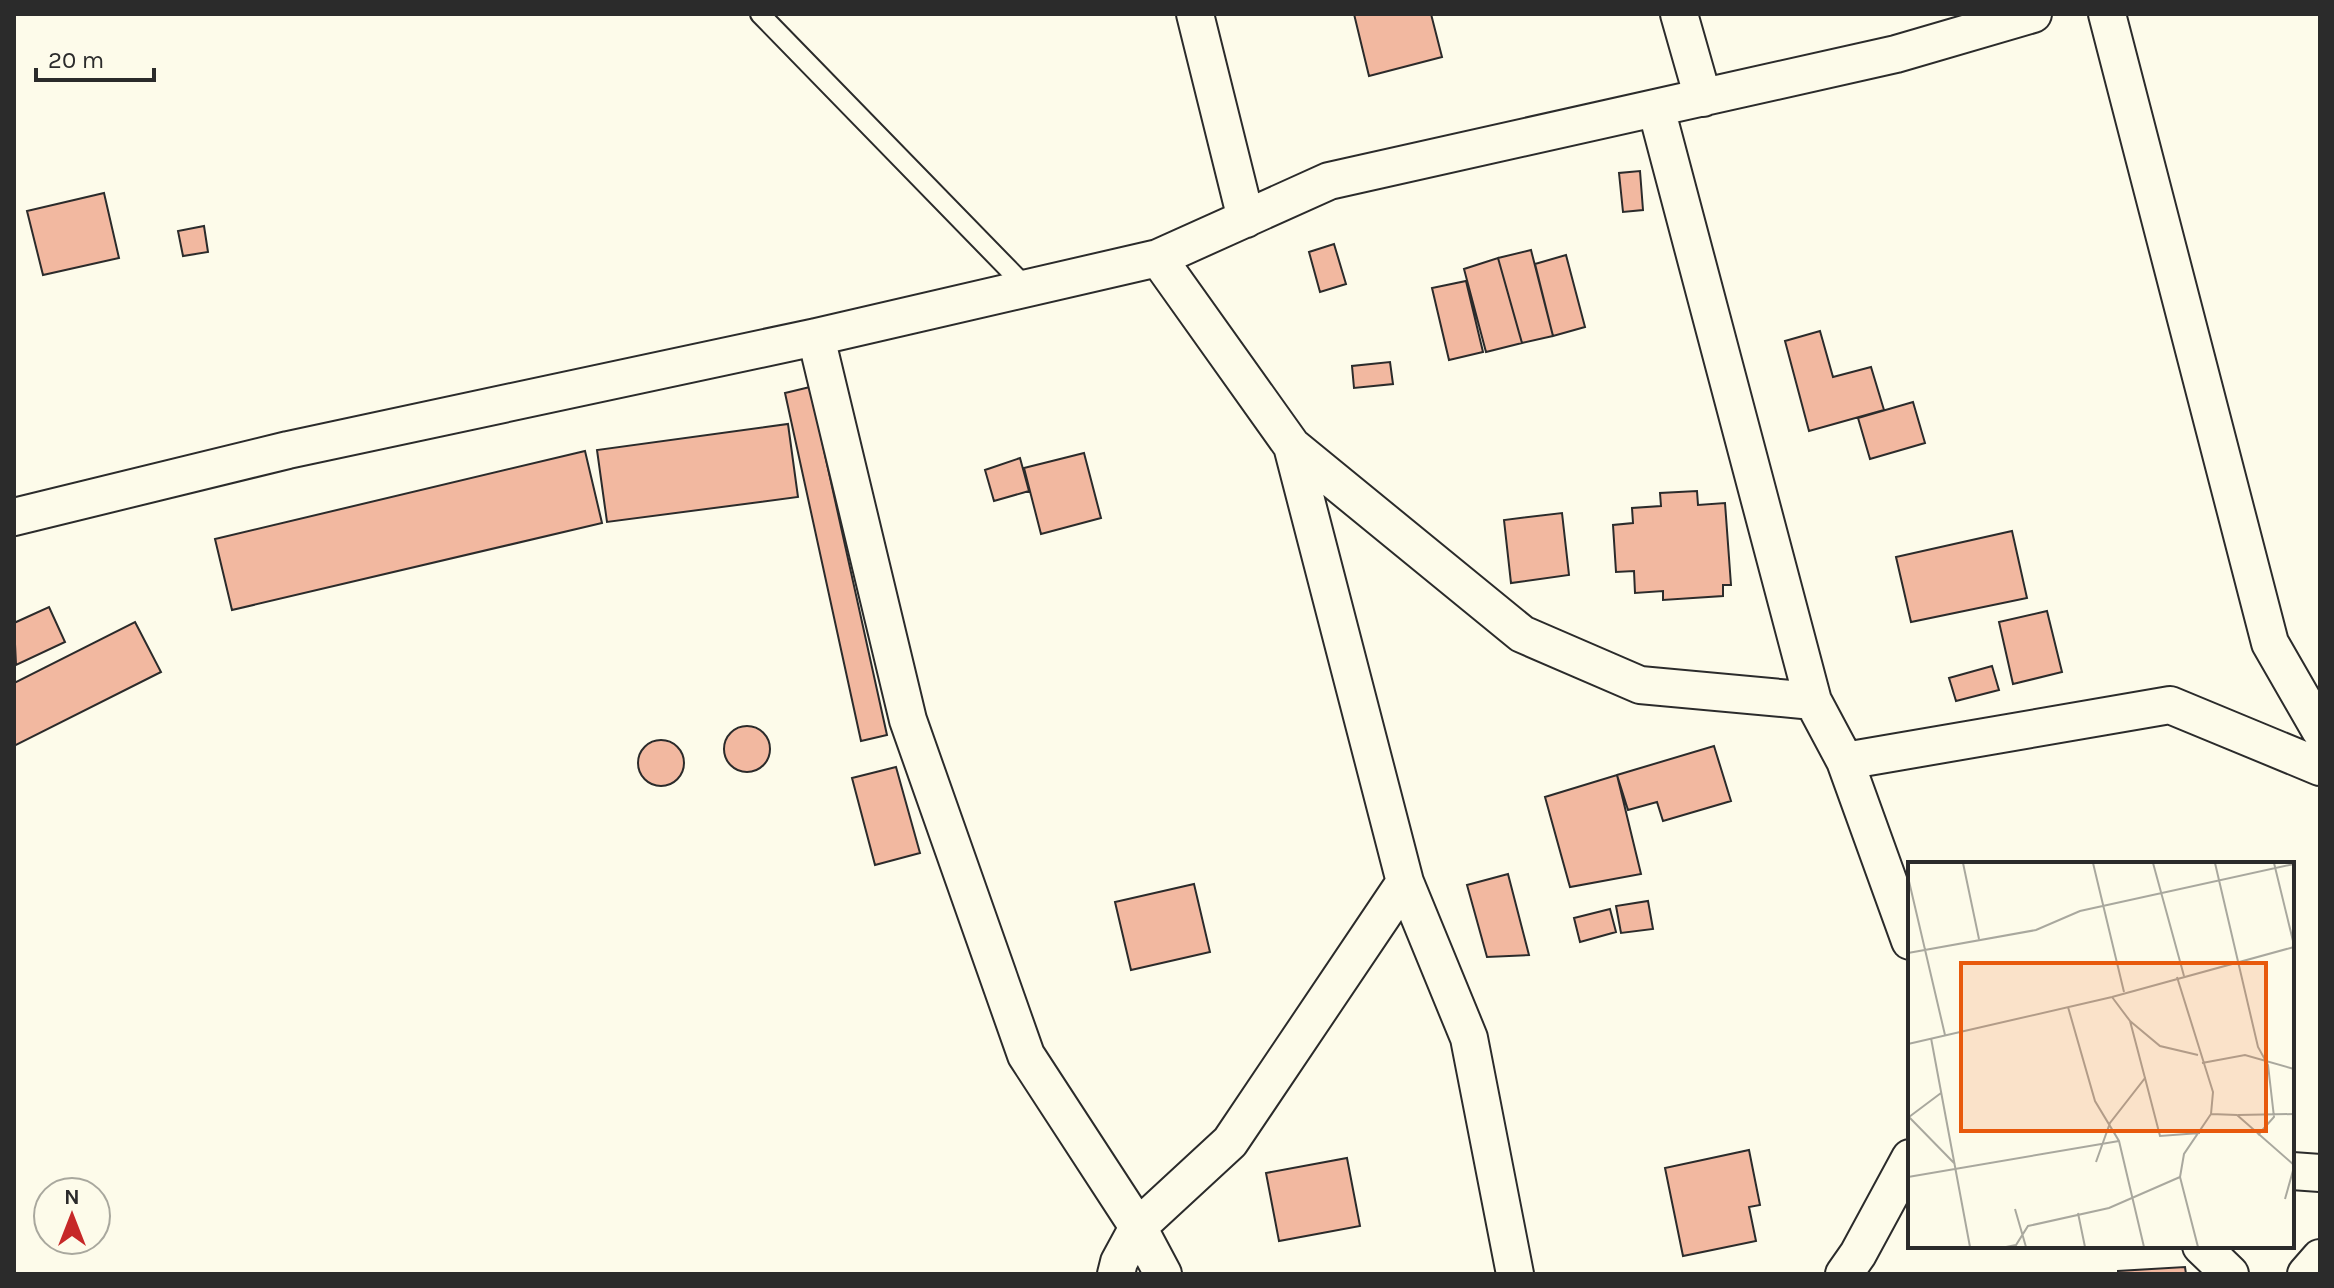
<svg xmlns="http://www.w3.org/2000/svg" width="2334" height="1288" viewBox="0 0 2334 1288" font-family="Karla,sans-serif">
<rect width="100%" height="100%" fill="#fdfbea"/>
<path fill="#f2b8a0" stroke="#2b2b2b" stroke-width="2" d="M1354,14H1431L1442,57L1369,76Z
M1640,171L1643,210L1623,212L1619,173Z
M104,193L119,258L43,275L27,211Z
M204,226L208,252L183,256L178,231Z
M1334,244L1346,284L1320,292L1309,252Z
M1531,250L1553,336L1522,343L1498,258Z
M1566,255L1585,327L1553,336L1535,264Z
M1498,258L1522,343L1486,352L1464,269Z
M1466,281L1483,352L1449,360L1432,288Z
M1820,331L1833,377L1871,367L1884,410L1809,431L1785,341Z
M1390,362L1393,384L1354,388L1352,366Z
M810,387L887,735L861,741L785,393Z
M1913,402L1925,443L1870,459L1858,418Z
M788,424L798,497L607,522L597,450Z
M585,451L602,523L232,610L215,539Z
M1084,453L1101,518L1041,534L1024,468Z
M1020,458L1029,491L994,501L985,470Z
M1697,491L1698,505L1725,503L1731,585H1723V596L1663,600V591L1635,593L1634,571L1616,572L1613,525L1633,523L1632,508L1661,506L1660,493Z
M1562,513L1569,575L1511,583L1504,520Z
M2012,531L2027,598L1911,622L1896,557Z
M49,607L65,642L16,665L14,623Z
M2047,611L2062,672L2013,684L1999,622Z
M135,622L161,672L14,746V683Z
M1992,666L1999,690L1956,701L1949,678Z
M724 749a23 23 0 1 1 46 0a23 23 0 1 1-46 0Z
M638 763a23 23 0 1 1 46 0a23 23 0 1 1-46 0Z
M1714,746L1731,801L1663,821L1657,802L1628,810L1617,775Z
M896,767L920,853L875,865L852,778Z
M1617,775L1641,874L1570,887L1545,797Z
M1508,874L1529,955L1487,957L1467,885Z
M1194,884L1210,952L1131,970L1115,902Z
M1648,901L1653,929L1621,933L1616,906Z
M1610,909L1616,932L1580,942L1574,918Z
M1749,1150L1760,1205L1749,1207L1756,1241L1683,1256L1665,1168Z
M1347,1158L1360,1226L1279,1241L1266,1173Z
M2185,1267L2186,1274H2118V1271Z"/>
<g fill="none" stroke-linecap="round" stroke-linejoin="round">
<defs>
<path id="service" d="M760,14L1027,288"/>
<path id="minor" d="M1195,14L1246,219
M1679,14L1703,98
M2107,14L2270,643L2320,730
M1656,108L1813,701L1845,761L1910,941
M816,337L908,720L1026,1055L1138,1227L1163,1274
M1292,446L1522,634L1640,685L1813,701
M14,517L288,450L816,337L1158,258L1329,181L1896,54L2033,14
M1845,761L2170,705L2320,767
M1405,882L1469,1038L1515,1274
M2292,1171L2320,1173
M2201,1246L2230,1274
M1116,1274L1119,1262L1138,1227L1230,1142L1405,882L1292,446L1158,258
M1844,1274L1858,1254L1910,1158
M2306,1274L2320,1258"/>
</defs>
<use href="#service" stroke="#2b2b2b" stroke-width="22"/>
<use href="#minor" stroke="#2b2b2b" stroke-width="40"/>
<use href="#service" stroke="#fdfbea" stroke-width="18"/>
<use href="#minor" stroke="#fdfbea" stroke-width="36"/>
</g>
<g transform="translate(1908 862)">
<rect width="386" height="386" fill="#fdfbea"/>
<path fill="none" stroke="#a9a89e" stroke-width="2" d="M55,1L71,77M185,1L216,130M245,1L276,114M307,1L350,185L360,203L366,255L350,273M366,1L386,83M0,15L37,173M0,91L128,68L172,49L386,2M269,115L305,230L303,252L276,292L272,315L290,385M160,145L187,239L211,279L236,385M222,159L252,184L290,193M23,176L62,385M0,182L204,135L386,85M294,201L337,193L386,207M237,216L252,274L292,271M303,252L329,253L386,303M330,253L386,252M1,255L47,302M1,255L33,231M188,300L202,261L237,216L222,159L204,135M0,315L211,279M377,337L386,305M107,347L118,385M170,351L177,385M98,385L108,383L120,364L201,346L272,315"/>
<path fill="#e8590c" fill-opacity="0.15" stroke="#e8590c" stroke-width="4" d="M53,101H358V269H53Z"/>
<rect width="386" height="386" fill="none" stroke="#2b2b2b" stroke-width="4"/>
</g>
<rect width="2334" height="1288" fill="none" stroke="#2b2b2b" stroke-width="32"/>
<g transform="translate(72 1216)"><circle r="38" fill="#fdfbea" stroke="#a9a89e" stroke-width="2"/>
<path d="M0-6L14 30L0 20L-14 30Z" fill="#c62828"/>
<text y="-12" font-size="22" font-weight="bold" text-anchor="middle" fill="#2b2b2b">N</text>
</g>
<path d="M36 68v12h118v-12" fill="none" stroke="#2b2b2b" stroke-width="4"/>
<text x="48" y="68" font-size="24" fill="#2b2b2b" stroke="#fdfbea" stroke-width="6" paint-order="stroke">20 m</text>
</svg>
